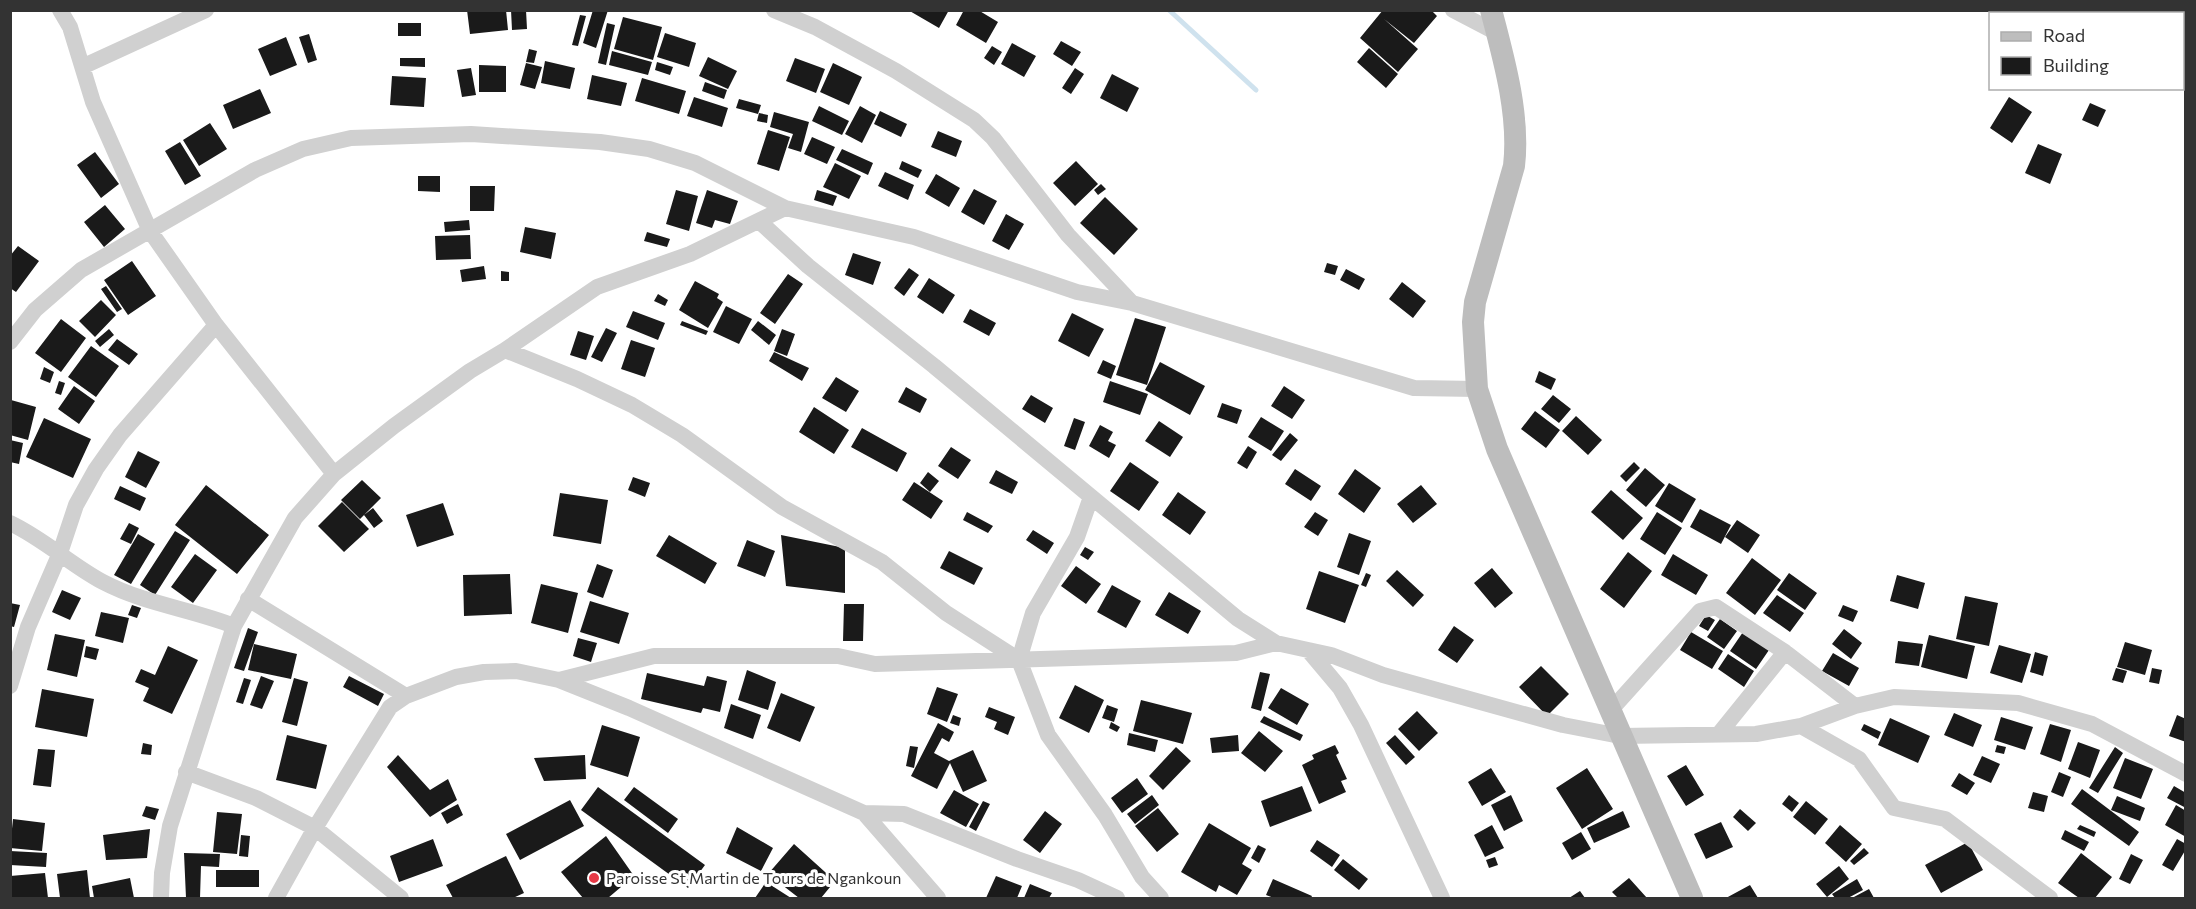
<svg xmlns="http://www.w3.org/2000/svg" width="2196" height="909" viewBox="0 0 2196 909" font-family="Commissioner,sans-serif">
<rect width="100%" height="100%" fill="#fff"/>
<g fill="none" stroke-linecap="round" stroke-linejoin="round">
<path stroke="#cfe2ee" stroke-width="5" d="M1169,10L1256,90"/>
</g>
<path fill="#1a1a1a" d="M467,10H506L508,30L470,34Z
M511,10H526L527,29L512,30Z
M593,10H608L596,48L583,43Z
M908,10H949L939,28Z
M964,10H978L998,22L986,43L956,25Z
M1383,10H1431L1437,16L1414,43L1384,19L1418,49L1398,72L1360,38Z
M2057,10H2096L2094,14H2055Z
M580,15L586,16L578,46L572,45Z
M623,17L662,27L653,60L614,49Z
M398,23H421V36H398Z
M607,23L615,25L606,65L598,63Z
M665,33L696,43L689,67L657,57Z
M309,34L317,60L308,63L299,37Z
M286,37L297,65L270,76L258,49Z
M1061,41L1081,52L1072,66L1053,54Z
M1012,43L1036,56L1024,77L1001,64Z
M992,46L1002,52L994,65L984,58Z
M1369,48L1398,74L1386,88L1357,62Z
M529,49L537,51L534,63L526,62Z
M612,51L652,62L648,75L609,65Z
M708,57L737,71L728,89L699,76Z
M400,58H425V67L400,66Z
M795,58L825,69L816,93L786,81Z
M545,61L575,68L570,89L541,83Z
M657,62L673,67L670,75L655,70Z
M526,63L542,67L535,89L520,85Z
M833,63L862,77L849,105L820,92Z
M479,65L506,66V92H479Z
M471,68L476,95L462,97L457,70Z
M1075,68L1084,74L1071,94L1062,88Z
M1112,74L1139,88L1127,112L1100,98Z
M592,75L627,83L621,106L587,99Z
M392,76L426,78L424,107L390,105Z
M642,78L686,91L679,114L635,101Z
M705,82L727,90L724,99L702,91Z
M260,89L271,113L233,129L223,105Z
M694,97L728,108L722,127L687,116Z
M2009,97L2032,112L2012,143L1990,128Z
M739,99L761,105L758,114L736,108Z
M2090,103L2106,110L2098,127L2082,120Z
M819,106L849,121L842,135L812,121Z
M860,106L876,115L862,143L845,134Z
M880,111L907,124L901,137L874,124Z
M774,112L809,122L801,152L788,148L793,134L770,127Z
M759,113L768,115L767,123L757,121Z
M210,123L227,149L199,166L183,140Z
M768,130L790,137L779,171L757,164Z
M938,131L962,141L956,157L931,147Z
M812,137L835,147L827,164L804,154Z
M180,142L201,176L185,185L165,151Z
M2038,144L2062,154L2050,184L2025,173Z
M842,149L873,163L868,175L836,160Z
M95,152L119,184L101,198L77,165Z
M902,161L922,170L918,178L899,169Z
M1076,161L1098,184L1075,206L1053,183Z
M835,163L861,176L849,199L823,187Z
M885,172L914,185L908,200L878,186Z
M936,174L960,188L949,207L925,193Z
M418,176H440V192L418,191Z
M1101,184L1106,189L1098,195L1094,190Z
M470,186H495L494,211H470Z
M974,189L997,201L984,225L961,212Z
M676,190L698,196L689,231L666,224Z
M707,190L738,201L730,224L715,220L712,228L696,223Z
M817,190L837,196L833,206L814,200Z
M1105,197L1138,229L1114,255L1080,223Z
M105,205L125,229L104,247L84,222Z
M1006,214L1024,224L1009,250L992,241Z
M469,220L470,230L445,232L444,222Z
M525,227L556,233L551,259L520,252Z
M647,232L670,239L667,247L644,241Z
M470,235L471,259L436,260L435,236Z
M18,246L39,261L16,292L10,288V256Z
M853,253L881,262L873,285L845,275Z
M132,261L156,296L128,315L104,280Z
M1327,263L1338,266L1335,275L1324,272Z
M484,266L486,279L462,282L460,270Z
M909,268L919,275L904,296L894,288Z
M1346,269L1365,279L1359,290L1340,280Z
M501,271L509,272V281H501Z
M788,274L803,284L775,324L760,313Z
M929,278L955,295L943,314L917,297Z
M695,281L719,294L717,298L723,302L708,328L679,310Z
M1402,282L1426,301L1413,318L1389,299Z
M106,286L122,309L117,312L101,289Z
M658,294L668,300L665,306L654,301Z
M101,300L116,315L95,337L79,321Z
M726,306L752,319L739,344L713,332Z
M970,309L996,323L989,336L963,322Z
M633,311L665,323L658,340L626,327Z
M1072,313L1104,329L1089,357L1058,341Z
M1135,318L1166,327L1147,385L1116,375Z
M61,319L86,338L61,372L35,353Z
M682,321L708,331L706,335L680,325Z
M758,321L776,335L769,345L751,330Z
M606,328L617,333L602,362L591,357Z
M109,329L114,335L100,347L95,341Z
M782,329L795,334L787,356L774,351Z
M578,331L594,336L586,360L570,355Z
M117,339L138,354L129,365L108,350Z
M631,340L655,348L645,377L621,369Z
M91,346L119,366L96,397L68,377Z
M774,352L809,368L802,381L769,361Z
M1103,360L1116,366L1111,379L1097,373Z
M1160,362L1205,386L1190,415L1145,390Z
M44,367L54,372L50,383L40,379Z
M1539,371L1556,379L1551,390L1535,382Z
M836,377L859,391L846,412L822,398Z
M59,381L65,383L61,395L55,393Z
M1110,381L1148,394L1140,415L1103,402Z
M74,386L95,401L79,424L58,409Z
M1284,386L1305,400L1292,419L1271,406Z
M906,387L927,399L920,413L898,402Z
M1031,395L1053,408L1045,423L1022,409Z
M1553,395L1571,409L1559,423L1541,409Z
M11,400L36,407L28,440L10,435Z
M1222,403L1242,410L1237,424L1217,417Z
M814,407L849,430L834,454L799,432Z
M1535,411L1560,430L1546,448L1521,429Z
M1576,416L1602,440L1588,455L1562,431Z
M1261,417L1284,431L1271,451L1248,437Z
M44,418L91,439L73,478L26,457Z
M1074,418L1085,422L1075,450L1064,446Z
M1159,421L1183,437L1170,457L1145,441Z
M1100,425L1113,432L1108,441L1116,445L1109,458L1089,446Z
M862,428L907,453L897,472L851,447Z
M1290,433L1298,440L1281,461L1272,455Z
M10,440L23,443L19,464L10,462Z
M1248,446L1257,452L1247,469L1237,463Z
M951,447L971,460L958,479L938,466Z
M138,451L160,462L146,488L125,477Z
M1130,462L1159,482L1139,511L1110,491Z
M1634,462L1640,468L1626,482L1620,476Z
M1645,468L1665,485L1646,507L1626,490Z
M1295,469L1321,486L1311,501L1285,484Z
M1355,469L1381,488L1364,513L1338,494Z
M996,470L1018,482L1012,494L989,483Z
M928,472L939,481L930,492L920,483Z
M633,477L650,483L645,497L628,490Z
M362,480L381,498L360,519L341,500Z
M914,482L943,501L931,519L902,500Z
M1669,483L1696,499L1682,523L1655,506Z
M206,485L269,535L237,574L175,525Z
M1421,485L1437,504L1413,523L1397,504Z
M120,486L146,498L140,511L114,499Z
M1611,490L1643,518L1623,540L1591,512Z
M1178,492L1206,512L1190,535L1162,515Z
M560,493L608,500L601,544L553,536Z
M342,502L369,529L344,552L318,526Z
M443,503L454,535L417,547L406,515Z
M373,508L383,521L374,528L364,515Z
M1700,509L1731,525L1721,544L1690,527Z
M967,512L993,526L988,533L963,520Z
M1315,512L1328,520L1318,536L1304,527Z
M1657,512L1682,528L1665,555L1640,539Z
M1737,520L1760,535L1748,553L1725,537Z
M129,523L139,528L131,544L120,539Z
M1033,530L1054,543L1047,554L1026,540Z
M175,531L190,540L155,595L140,585Z
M1349,533L1371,541L1359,575L1337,567Z
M138,534L155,544L131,584L114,575Z
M669,535L717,563L705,584L656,556Z
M781,535L845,548V593L786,586Z
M747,540L775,551L765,577L737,566Z
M1085,547L1094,552L1088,560L1080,555Z
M949,551L983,568L974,585L940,568Z
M1628,552L1652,571L1624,608L1600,589Z
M195,554L217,570L193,603L171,587Z
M1673,554L1708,575L1696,595L1661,575Z
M1752,558L1781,580L1755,615L1726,593Z
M597,564L613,570L603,598L587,592Z
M1076,566L1101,584L1086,604L1061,586Z
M1492,568L1513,593L1495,608L1474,583Z
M1397,570L1424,595L1413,607L1386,581Z
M1319,571L1359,585L1345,623L1306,609Z
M1366,573L1371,575L1366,587L1361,585Z
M1789,573L1817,593L1805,610L1777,590Z
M510,574L512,614L464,616L463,575Z
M1897,575L1925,583L1918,609L1890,601Z
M541,584L578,593L568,633L531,623Z
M1112,585L1141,601L1126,628L1097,612Z
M62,590L81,598L70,620L52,612Z
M1169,592L1201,611L1188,634L1155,615Z
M1777,595L1804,613L1790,632L1763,613Z
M1965,596L1998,603L1989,646L1956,639Z
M590,601L629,613L619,644L580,632Z
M10,603L20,605L14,627L10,626Z
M844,604H864L863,641H843Z
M132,605L141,608L137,618L128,615Z
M1843,605L1858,611L1853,622L1838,616Z
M101,612L129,618L123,643L95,636Z
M1706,615L1715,620L1708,631L1699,626Z
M1720,619L1737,631L1724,649L1707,637Z
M1454,626L1474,640L1457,663L1438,650Z
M248,628L258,632L244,671L234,668Z
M1844,629L1862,643L1851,659L1832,644Z
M1691,632L1723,651L1712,669L1680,650Z
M1743,632L1769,650L1756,669L1730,651Z
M55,634L85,640L77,677L47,670Z
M1929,635L1975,646L1967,679L1921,667Z
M578,638L597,643L591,662L573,656Z
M1898,641L1923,644L1919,666L1895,663Z
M2125,642L2152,650L2145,675L2117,667Z
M254,644L297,654L291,679L248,670Z
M1999,645L2031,654L2022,683L1990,673Z
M86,646L99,649L96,660L84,657Z
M168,646L198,660L172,714L143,701L149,688L135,682L141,669L155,675Z
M2035,652L2048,656L2043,676L2030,672Z
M1833,653L1859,668L1849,686L1822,671Z
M1728,654L1754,671L1744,687L1718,669Z
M1541,666L1569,694L1547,716L1519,687Z
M2116,668L2127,671L2123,683L2112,680Z
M2152,668L2162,670L2159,684L2149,682Z
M747,670L776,682L768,710L738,700Z
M1260,672L1270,674L1261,711L1251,708Z
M647,673L704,686L707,676L727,681L720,712L703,708L701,713L641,699Z
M261,676L274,681L262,709L250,705Z
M349,676L384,694L378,706L343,687Z
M244,678L251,680L243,704L236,702Z
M294,678L308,682L297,726L282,722Z
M1075,685L1104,700L1089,733L1059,718Z
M937,687L958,694L947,722L927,714Z
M1281,688L1309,704L1297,725L1268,708Z
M42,689L94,699L87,737L35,727Z
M781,693L815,707L800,742L767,728Z
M1141,700L1192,713L1183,744L1133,731Z
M731,704L761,715L753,739L724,728Z
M1107,705L1118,709L1114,722L1102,718Z
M989,707L1015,717L1008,735L994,729L997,722L985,717Z
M1417,711L1438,733L1419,751L1398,729Z
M1954,713L1982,725L1973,747L1944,735Z
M953,715L961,718L959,726L950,723Z
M2177,715L2186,719V742L2169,736Z
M1264,716L1303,735L1300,741L1260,722Z
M2001,717L2033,727L2025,750L1994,740Z
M1890,718L1930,736L1918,763L1878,745Z
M1111,722L1120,727L1117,732L1109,728Z
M938,723L954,732L949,742L942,738L934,753L949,761L973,750L987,781L963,792L950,763L937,789L911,776Z
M1864,724L1881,732L1878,739L1861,730Z
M2050,724L2071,730L2061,762L2040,754Z
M602,725L640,737L628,777L590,765Z
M1259,731L1283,751L1265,772L1241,753Z
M1129,733L1158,740L1155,752L1127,745Z
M287,735L327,745L316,789L276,780Z
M1238,735L1239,751L1212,753L1210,738Z
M1395,735L1415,757L1406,765L1386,743Z
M2078,742L2100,750L2090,778L2068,769Z
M143,743L152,745L151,755L141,754Z
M1335,745L1339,753L1336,755L1347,779L1341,781L1346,792L1319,804L1302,765L1314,759L1312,755Z
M1997,745L2006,747L2004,754L1995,752Z
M910,746L918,747L914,768L906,766Z
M1176,747L1191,761L1163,790L1149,776Z
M2115,747L2123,753L2098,793L2089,788Z
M38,749L55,750L51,787L33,785Z
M398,755L430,790L448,779L457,800L430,817L387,767Z
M585,755L586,779L544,781L534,758Z
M1982,756L2000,764L1991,783L1973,775Z
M2125,758L2153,769L2141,799L2113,788Z
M1686,765L1704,795L1686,806L1667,776Z
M1491,768L1506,792L1482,806L1468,782Z
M1587,768L1613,809L1582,829L1556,788Z
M2059,772L2071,777L2063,797L2051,792Z
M1959,773L1975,783L1967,795L1951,786Z
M1137,778L1148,794L1122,813L1111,798Z
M1302,786L1312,811L1270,827L1261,801Z
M2174,786L2186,793V808L2167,798Z
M598,787L705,865L688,888L581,810Z
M634,787L678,819L668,833L624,800Z
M2082,789L2139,832L2129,846L2071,804Z
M954,790L979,804L966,827L940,813Z
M2033,792L2048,796L2044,812L2028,808Z
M1152,795L1159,805L1135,824L1127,814Z
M1511,795L1523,821L1504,831L1491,805Z
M1789,795L1799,803L1792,812L1782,804Z
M2117,796L2145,808L2140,821L2111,810Z
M570,800L584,826L520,860L506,834Z
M983,801L990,804L976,831L969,827Z
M1806,801L1828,819L1815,835L1793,817Z
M458,804L463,815L447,824L441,813Z
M2176,805L2186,811V837L2165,825Z
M146,806L159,809L155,820L142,816Z
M1158,808L1179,834L1157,852L1135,826Z
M1740,809L1756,823L1748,831L1733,817Z
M1045,811L1062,824L1040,853L1023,840Z
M1623,811L1630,827L1594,843L1587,828Z
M217,812L242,814L237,854L213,852Z
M13,819L45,823L42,851L10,848Z
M1721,822L1733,847L1706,859L1694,834Z
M1209,823L1251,848L1242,864L1252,870L1237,895L1219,885L1216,892L1181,872Z
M1492,825L1504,848L1485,857L1474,835Z
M1840,825L1862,844L1846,862L1825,843Z
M2080,825L2096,832L2094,837L2077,829Z
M737,827L773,848L761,871L726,853Z
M150,829L147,858L106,860L103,835Z
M2065,830L2089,842L2084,851L2061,839Z
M1581,832L1591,849L1572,860L1562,843Z
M241,835L250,836L248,857L239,856Z
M606,836L634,876L608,898H583L561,872Z
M433,839L443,866L399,882L390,856Z
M2177,839L2186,844V849L2173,871L2162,865Z
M1317,840L1340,855L1332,867L1310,851Z
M1968,842L1983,870L1941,893L1925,865Z
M794,844L835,881L821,898H799L768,874Z
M1258,845L1266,849L1259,863L1251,858Z
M1864,848L1869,853L1854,865L1850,861Z
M10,851L47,853L46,867L10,865Z
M184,853L220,854L219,867L201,866L200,898H186Z
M2081,853L2112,877L2095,898H2079L2058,883Z
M2131,854L2143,860L2130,884L2119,879Z
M506,856L524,893L513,898H453L446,885Z
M1495,857L1498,865L1489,868L1486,860Z
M1343,859L1368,879L1359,890L1334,870Z
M1839,866L1849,879L1827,897L1816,884Z
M87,870L90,898H60L57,874Z
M216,870H259V887H216Z
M45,873L48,898H10V876Z
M996,876L1022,886L1017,898H986Z
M130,878L134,898H94L92,886Z
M1629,878L1647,898H1618L1612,892Z
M1273,879L1312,896L1311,898H1274L1266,895Z
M1857,879L1863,890L1848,898H1835L1832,894Z
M766,882L791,898H755Z
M1030,884L1052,893L1049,898H1024Z
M1750,885L1758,898H1726Z
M1869,889L1874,898H1852Z
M1580,891L1585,898H1569Z"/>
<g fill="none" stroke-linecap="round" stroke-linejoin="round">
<path stroke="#d0d0d0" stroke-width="16" d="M60,10L70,27L93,102L150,231L216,325L334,474
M774,10L815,27L896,71L974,120L993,138L1068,235L1132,303
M1453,10L1497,33
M84,66L206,10
M760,222L808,266L934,366L1238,619L1276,643L1331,655L1383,675L1563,725L1620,736L1756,734L1801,726L1855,706L1894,697L2018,703L2092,724L2186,774
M10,342L35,310L81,270L255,170L303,149L351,138L471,134L600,142L649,149L695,163L785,208L914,237L1077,292L1132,303L1414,388L1477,389
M505,350L577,379L632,405L682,435L782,507L882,562L946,613L1019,660L1048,735L1105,815L1142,877L1161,898
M10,523C44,539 71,565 103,582C145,604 191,609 234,626
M248,599L406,696
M1308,650L1340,688L1361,725L1442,898
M1019,660L1033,613L1077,537L1091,497
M559,680L654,656H838L875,664L1236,653L1276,643
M10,686L28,627L60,553L76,505L96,469L120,435L216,325
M1610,711L1700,611L1716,607L1785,652L1855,706
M1801,726L1859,759L1894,808L1945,819L2050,898
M1718,735L1785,652
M186,772L256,798L315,828L401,898
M864,813L904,814L1017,859L1078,880L1117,898
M161,898L162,873L170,826L234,626L295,518L334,474L394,426L470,371L505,350L597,287L690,254L785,208
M276,898L315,828L390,707L406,696L456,677L484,672L516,671L559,680L629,708L864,813L938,898"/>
<path stroke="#bdbdbd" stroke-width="22" d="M1491,10C1504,59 1520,116 1514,166L1475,302L1473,322L1477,389L1497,449L1692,898"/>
</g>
<circle fill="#e63946" stroke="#fff" stroke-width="2" cx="594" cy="878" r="6"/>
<g text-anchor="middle" stroke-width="6" stroke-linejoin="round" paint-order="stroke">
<g font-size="16" fill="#333" stroke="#fff" text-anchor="start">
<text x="606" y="884">Paroisse St Martin de Tours de Ngankoun</text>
</g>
</g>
<rect width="2196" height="909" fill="none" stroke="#333333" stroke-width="24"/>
<rect x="1989" y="12" width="195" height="78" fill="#ffffff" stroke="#adadad" stroke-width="1.5"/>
<rect x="2001" y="32" width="30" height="9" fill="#bdbdbd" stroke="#adadad" stroke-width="1.5"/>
<text x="2043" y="42" font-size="18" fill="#333333">Road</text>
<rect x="2001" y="57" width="30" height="18" fill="#1a1a1a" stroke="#adadad" stroke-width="1.5"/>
<text x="2043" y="72" font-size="18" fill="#333333">Building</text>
</svg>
